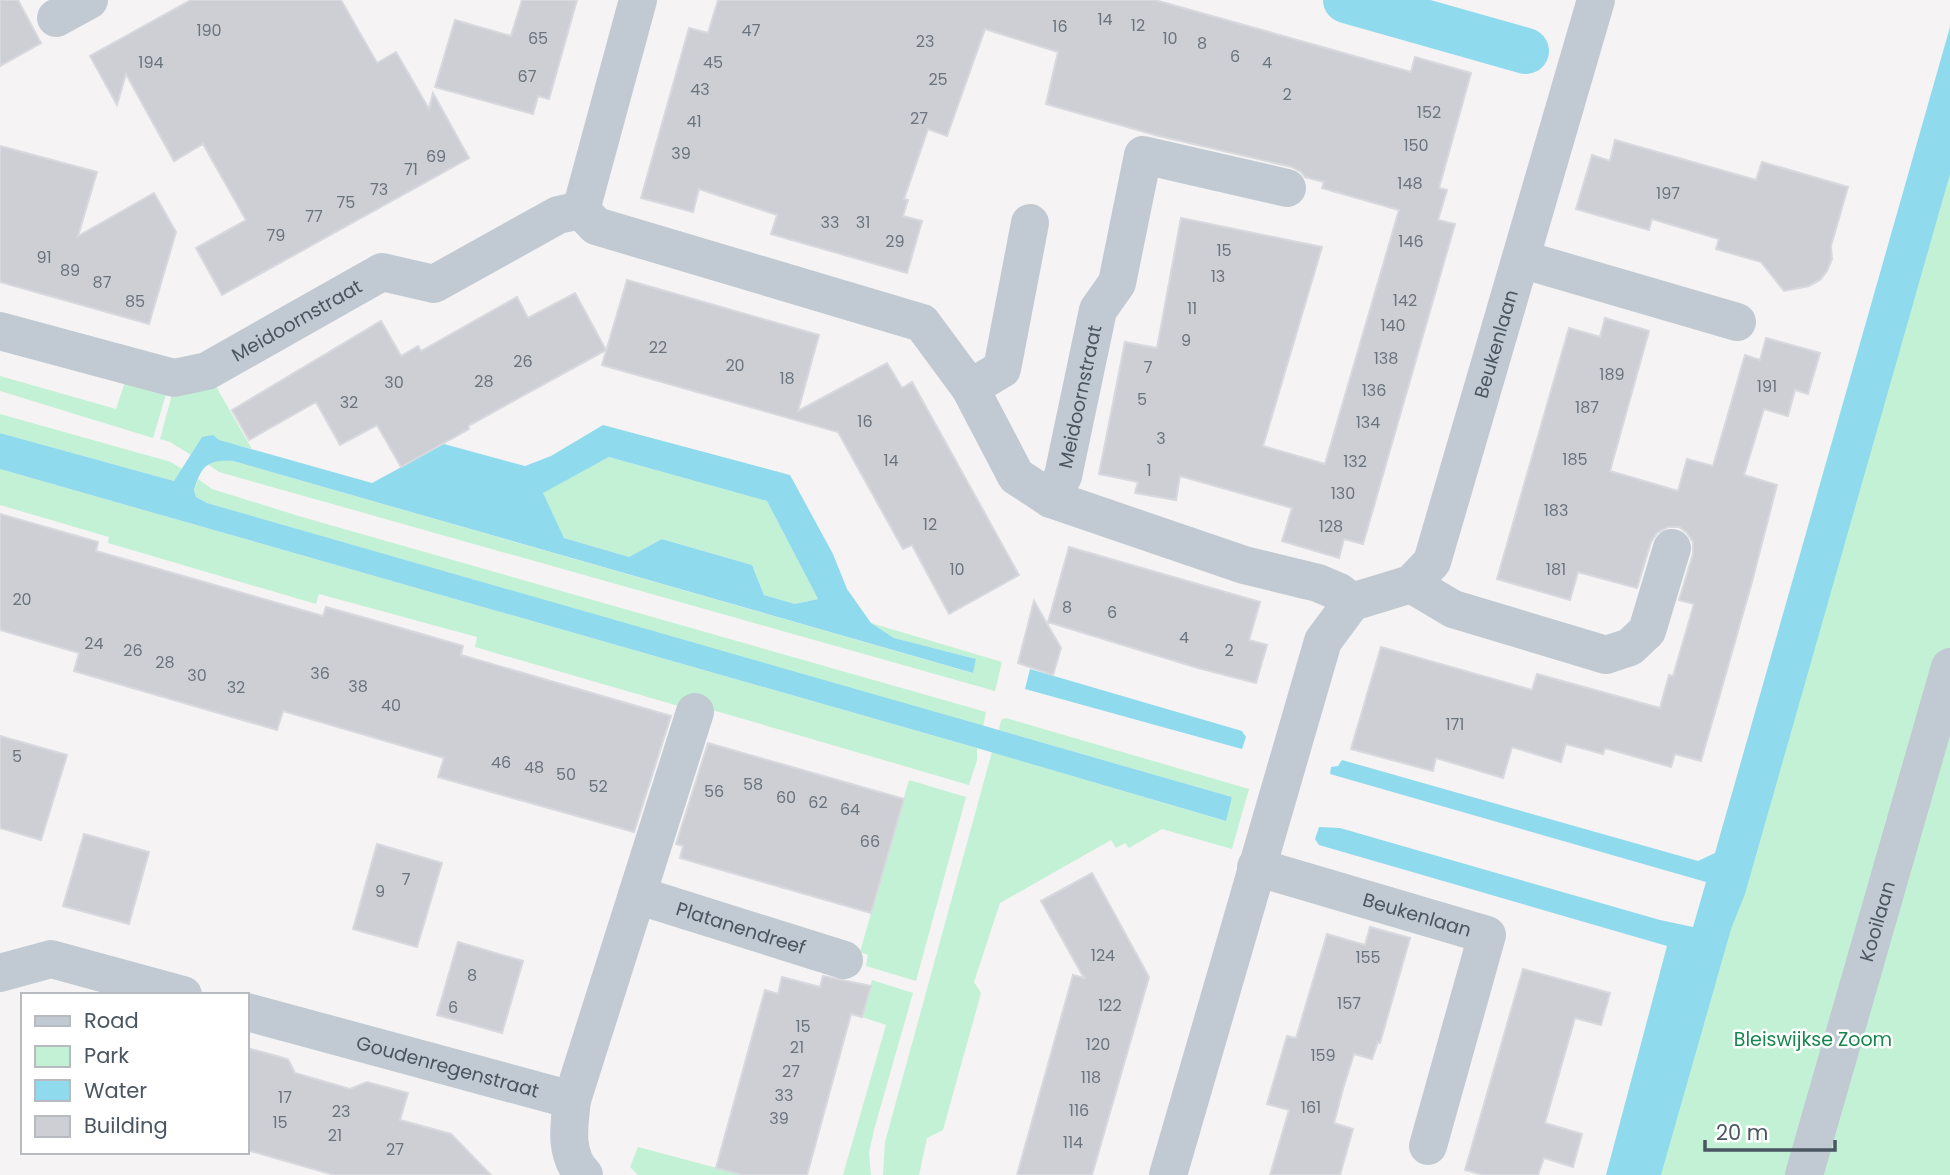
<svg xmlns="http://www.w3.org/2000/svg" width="1950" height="1175" viewBox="0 0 1950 1175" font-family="Poppins,sans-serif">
<rect width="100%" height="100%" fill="#f5f3f3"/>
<path fill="#c3f1d5" d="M1950,79V1175H1632Z
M0,376L116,409L125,382L167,391L153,438L0,391Z
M214,383L252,449L202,437L191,455L170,442L160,439L173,391Z
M0,414L171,462L182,469L174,481L0,433Z
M609,457L767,501L818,599L795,604L764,595L752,565L663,539L629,557L564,538L542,493Z
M216,460L233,461L972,673L976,659L894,638L871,623L1002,662L995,691L219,472L207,464Z
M0,469L977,748V760L969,785L685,702L682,707L475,647L477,637L319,594L316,604L108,543L109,537L0,505Z
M198,479L212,489L302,517L986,712L983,727L207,503L196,497L194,490Z
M1006,718L1249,789L1232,849L1162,829L1129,848L1125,843L1116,848L1111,840L1000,903L974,982L981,993L943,1130L927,1138L919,1175H883L885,1142L992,752L1225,821L1232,797L999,730L1001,720Z
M909,780L966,797L916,981L866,966L868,955L860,952Z
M872,980L913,993L874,1130L869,1153L871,1175H843L886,1025L862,1017Z
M638,1147L743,1175H638L630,1167Z"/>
<path fill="#90daee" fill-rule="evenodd" d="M1950,27V174L1745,894L1731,929L1661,1175H1606L1667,946L1319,845L1315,839L1319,827L1340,828L1660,920L1693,927L1706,882L1330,774L1331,767L1338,766L1342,760L1698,861L1715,853Z
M603,425L790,475L833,554L847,589L871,623L894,638L976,659L973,673L233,461C208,459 201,466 194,490L196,497L207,503L1232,797L1226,821L977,748L0,469V433L174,481L202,437L213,435L219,440L372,483L444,444L525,466L551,456ZM609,457L767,501L818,599L795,604L764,595L752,565L662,539L629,557L564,538L543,493Z
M1030,669L1242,731L1246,737L1242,749L1025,689Z"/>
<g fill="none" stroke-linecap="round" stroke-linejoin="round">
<path stroke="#90daee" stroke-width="46" d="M1346,0L1526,51"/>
</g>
<path fill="#cdcfd5" stroke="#d7d9de" stroke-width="2" d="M0,0H18L41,43L0,66Z
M191,0H341L377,63L396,52L429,109L433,93L469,158L222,295L196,248L246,220L203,144L174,161L126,74L117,105L90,56Z
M522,0H577L549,99L538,96L533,114L435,87L455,20L511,36Z
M718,0H1155L1411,72L1415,57L1471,73L1439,188L1447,190L1438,220L1455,224L1363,544L1344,539L1339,558L1282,541L1292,508L1180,476L1176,500L1135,493L1138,482L1099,474L1125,342L1157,348L1181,218L1322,247L1263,446L1325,464L1399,210L1322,188L1324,182L1305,177L1301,172L1292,167L1159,136L1046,104L1058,52L985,29L947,136L928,129L904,199L908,200L903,216L922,221L907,273L771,234L777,215L699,189L693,212L641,198L689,28L708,33Z
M1615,140L1756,180L1762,162L1848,187L1831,246L1832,259L1827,271L1820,280L1809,286L1784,291L1761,262L1716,249L1719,239L1652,219L1649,230L1576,209L1592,155L1610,161Z
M0,146L97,172L78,236L154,193L176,232L149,324L0,282Z
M627,280L819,335L798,411L887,363L902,388L912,382L1019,575L949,614L912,545L903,549L838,432L602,365Z
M575,293L606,350L468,426L469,429L401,467L377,425L340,445L316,402L249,440L232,410L381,321L401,356L418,346L421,351L517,297L528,318Z
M1605,318L1649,331L1610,471L1678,491L1687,459L1713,466L1745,355L1760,360L1766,338L1820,353L1808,394L1795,390L1788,416L1764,409L1744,475L1777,485L1752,582L1701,761L1675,754L1671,767L1605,748L1603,754L1566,744L1561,762L1512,747L1503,778L1436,758L1433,771L1351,749L1381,647L1532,690L1537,674L1660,708L1669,675L1673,676L1694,604L1679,600L1693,554V542L1687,533L1679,527H1668L1657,533L1651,542L1637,588L1578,572L1570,600L1497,579L1569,328L1600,337Z
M0,514L98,542L96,551L323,616L326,607L394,626L463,646L461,655L671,716L634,832L438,777L444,758L283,711L277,730L74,671L79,653L0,630Z
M1069,547L1260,602L1249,640L1267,645L1256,683L1198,668L1048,622Z
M1034,601L1061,648L1053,675L1018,663Z
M0,736L67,755L41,840L0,828Z
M708,743L904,799L871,913L680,858L683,846L676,844Z
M84,834L149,852L129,924L63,906Z
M377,844L442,863L417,947L353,929Z
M1092,873L1149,977L1092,1175H1017L1073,975L1084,978L1041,901Z
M1370,927L1410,938L1380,1043L1378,1042L1372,1059L1354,1054L1343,1089L1334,1123L1353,1129L1340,1175H1270L1289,1110L1267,1104L1287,1036L1296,1038L1327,934L1365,945Z
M458,942L523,961L502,1033L437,1015Z
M1523,969L1610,993L1601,1025L1575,1018L1545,1123L1582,1134L1573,1167L1544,1158L1538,1175H1483L1465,1170Z
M823,976L871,986L862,1017L851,1014L807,1175H743L716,1168L765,990L778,994L782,977L820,987Z
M247,1048L288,1059L295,1073L350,1089L367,1082L408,1093L400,1120L451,1134L491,1175H334L247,1150Z"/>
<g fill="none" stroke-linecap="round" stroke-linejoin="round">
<g stroke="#c1cad2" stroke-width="38">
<path d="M56,18L89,0"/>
<path d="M581,210L596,226L922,323L970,388L1016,476L1051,499L1244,565L1318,583L1339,592L1352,602"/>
<path d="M1521,259L1737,322"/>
<path id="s1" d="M0,331L174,378L207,371L382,272L434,284L558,215L581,210L638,0"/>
<path d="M970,388L1002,369L1030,223"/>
<path id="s2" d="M1051,499L1063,476L1098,310L1117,283L1143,155L1287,188"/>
<path d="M1411,584L1453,609L1606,655L1630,647L1647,631L1672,548"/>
<path id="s3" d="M695,712L637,895L844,960"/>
<path id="s4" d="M1256,867L1487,935L1428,1146"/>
<path d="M0,973L51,959L183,995"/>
<path id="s5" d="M247,1012L572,1100C569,1126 564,1155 584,1175"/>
<path d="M572,1100L637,895"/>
<path id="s6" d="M1168,1175L1323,641L1352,602L1411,584L1432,562L1596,0"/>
<path id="s7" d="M1804,1175L1950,667"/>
</g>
</g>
<g text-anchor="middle" stroke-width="5" stroke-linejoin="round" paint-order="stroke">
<g font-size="16" fill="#6b747e">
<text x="1105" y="25">14</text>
<text x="1138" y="31">12</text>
<text x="1060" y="32">16</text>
<text x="209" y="36">190</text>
<text x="751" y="36">47</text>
<text x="538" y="44">65</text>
<text x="1170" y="44">10</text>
<text x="925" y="47">23</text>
<text x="1202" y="49">8</text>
<text x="1235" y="62">6</text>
<text x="151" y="68">194</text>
<text x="713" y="68">45</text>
<text x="1267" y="68">4</text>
<text x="527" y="82">67</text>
<text x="938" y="85">25</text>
<text x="700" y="95">43</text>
<text x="1287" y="100">2</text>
<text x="1429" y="118">152</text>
<text x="919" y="124">27</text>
<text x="694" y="127">41</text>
<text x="1416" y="151">150</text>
<text x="681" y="159">39</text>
<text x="436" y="162">69</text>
<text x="411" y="175">71</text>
<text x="1410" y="189">148</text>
<text x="379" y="195">73</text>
<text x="1668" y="199">197</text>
<text x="346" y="208">75</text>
<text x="314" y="222">77</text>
<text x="830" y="228">33</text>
<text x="863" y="228">31</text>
<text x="276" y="241">79</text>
<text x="895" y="247">29</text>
<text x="1411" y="247">146</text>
<text x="1224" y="256">15</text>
<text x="44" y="263">91</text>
<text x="70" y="276">89</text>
<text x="1218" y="282">13</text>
<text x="102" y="288">87</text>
<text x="1405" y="306">142</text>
<text x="135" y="307">85</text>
<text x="1192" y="314">11</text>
<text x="1393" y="331">140</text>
<text x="1186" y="346">9</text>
<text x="658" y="353">22</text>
<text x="1386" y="364">138</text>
<text x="523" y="367">26</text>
<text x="735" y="371">20</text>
<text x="1148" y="373">7</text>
<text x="1612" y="380">189</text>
<text x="787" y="384">18</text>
<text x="484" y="387">28</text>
<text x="394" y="388">30</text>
<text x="1767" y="392">191</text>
<text x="1374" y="396">136</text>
<text x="1142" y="405">5</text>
<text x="349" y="408">32</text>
<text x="1587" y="413">187</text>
<text x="865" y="427">16</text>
<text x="1368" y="428">134</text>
<text x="1161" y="444">3</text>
<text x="1575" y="465">185</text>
<text x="891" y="466">14</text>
<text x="1355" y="467">132</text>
<text x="1149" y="476">1</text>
<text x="1343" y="499">130</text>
<text x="1556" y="516">183</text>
<text x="930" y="530">12</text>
<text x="1331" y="532">128</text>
<text x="957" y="575">10</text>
<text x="1556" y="575">181</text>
<text x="22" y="605">20</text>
<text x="1067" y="613">8</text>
<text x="1112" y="618">6</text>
<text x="1184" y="643">4</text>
<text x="94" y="649">24</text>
<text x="133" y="656">26</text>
<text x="1229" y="656">2</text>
<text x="165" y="668">28</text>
<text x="320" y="679">36</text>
<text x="197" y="681">30</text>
<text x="358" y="692">38</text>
<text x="236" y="693">32</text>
<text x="391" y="711">40</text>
<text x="1455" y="730">171</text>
<text x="17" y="762">5</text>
<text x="501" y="768">46</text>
<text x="534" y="773">48</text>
<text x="566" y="780">50</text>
<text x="753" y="790">58</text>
<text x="598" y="792">52</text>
<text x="714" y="797">56</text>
<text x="786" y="803">60</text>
<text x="818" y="808">62</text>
<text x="850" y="815">64</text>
<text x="870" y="847">66</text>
<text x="406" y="885">7</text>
<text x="380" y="897">9</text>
<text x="1103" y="961">124</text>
<text x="1368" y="963">155</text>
<text x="472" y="981">8</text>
<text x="1349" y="1009">157</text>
<text x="1110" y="1011">122</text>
<text x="453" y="1013">6</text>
<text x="803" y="1032">15</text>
<text x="1098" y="1050">120</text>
<text x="797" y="1053">21</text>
<text x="1323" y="1061">159</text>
<text x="791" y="1077">27</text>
<text x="1091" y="1083">118</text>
<text x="784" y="1101">33</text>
<text x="285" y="1103">17</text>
<text x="1311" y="1113">161</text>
<text x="1079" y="1116">116</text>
<text x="341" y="1117">23</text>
<text x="779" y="1124">39</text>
<text x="280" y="1128">15</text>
<text x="335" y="1141">21</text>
<text x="1073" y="1148">114</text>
<text x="395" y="1155">27</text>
</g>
<g font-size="19" fill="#4a5661" stroke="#fff">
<text dy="7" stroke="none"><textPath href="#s1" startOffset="317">Meidoornstraat</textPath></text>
<text dy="7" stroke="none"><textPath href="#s6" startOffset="924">Beukenlaan</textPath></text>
<text dy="7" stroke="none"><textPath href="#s2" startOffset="107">Meidoornstraat</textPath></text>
<text dy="7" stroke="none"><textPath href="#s4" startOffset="168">Beukenlaan</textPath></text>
<text dy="7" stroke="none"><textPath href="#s7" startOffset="264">Kooilaan</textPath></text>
<text dy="7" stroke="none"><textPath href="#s3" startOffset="301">Platanendreef</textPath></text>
<text dy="7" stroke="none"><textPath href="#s5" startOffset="208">Goudenregenstraat</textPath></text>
</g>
<g font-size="19" fill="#17864f" stroke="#fff">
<text x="1813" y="1046">Bleiswijkse Zoom</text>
</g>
</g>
<rect x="21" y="993" width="228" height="161" fill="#ffffff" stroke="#b7bbc0" stroke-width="2"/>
<rect x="35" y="1016" width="35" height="10" fill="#c1cad2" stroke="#b7bbc0" stroke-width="2"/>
<text x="84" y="1028" font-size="21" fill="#4a5661">Road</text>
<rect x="35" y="1046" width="35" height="21" fill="#c3f1d5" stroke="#b7bbc0" stroke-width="2"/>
<text x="84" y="1063" font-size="21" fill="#4a5661">Park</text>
<rect x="35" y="1080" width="35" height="21" fill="#90daee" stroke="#b7bbc0" stroke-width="2"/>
<text x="84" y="1098" font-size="21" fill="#4a5661">Water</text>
<rect x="35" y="1116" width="35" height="21" fill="#cdcfd5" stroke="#b7bbc0" stroke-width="2"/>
<text x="84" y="1133" font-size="21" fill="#4a5661">Building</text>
<path d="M1705 1140v10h130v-10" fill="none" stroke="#4a5661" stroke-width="3.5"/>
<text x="1716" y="1140" font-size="21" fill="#4a5661" stroke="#ffffff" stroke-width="5" paint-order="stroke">20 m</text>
</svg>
